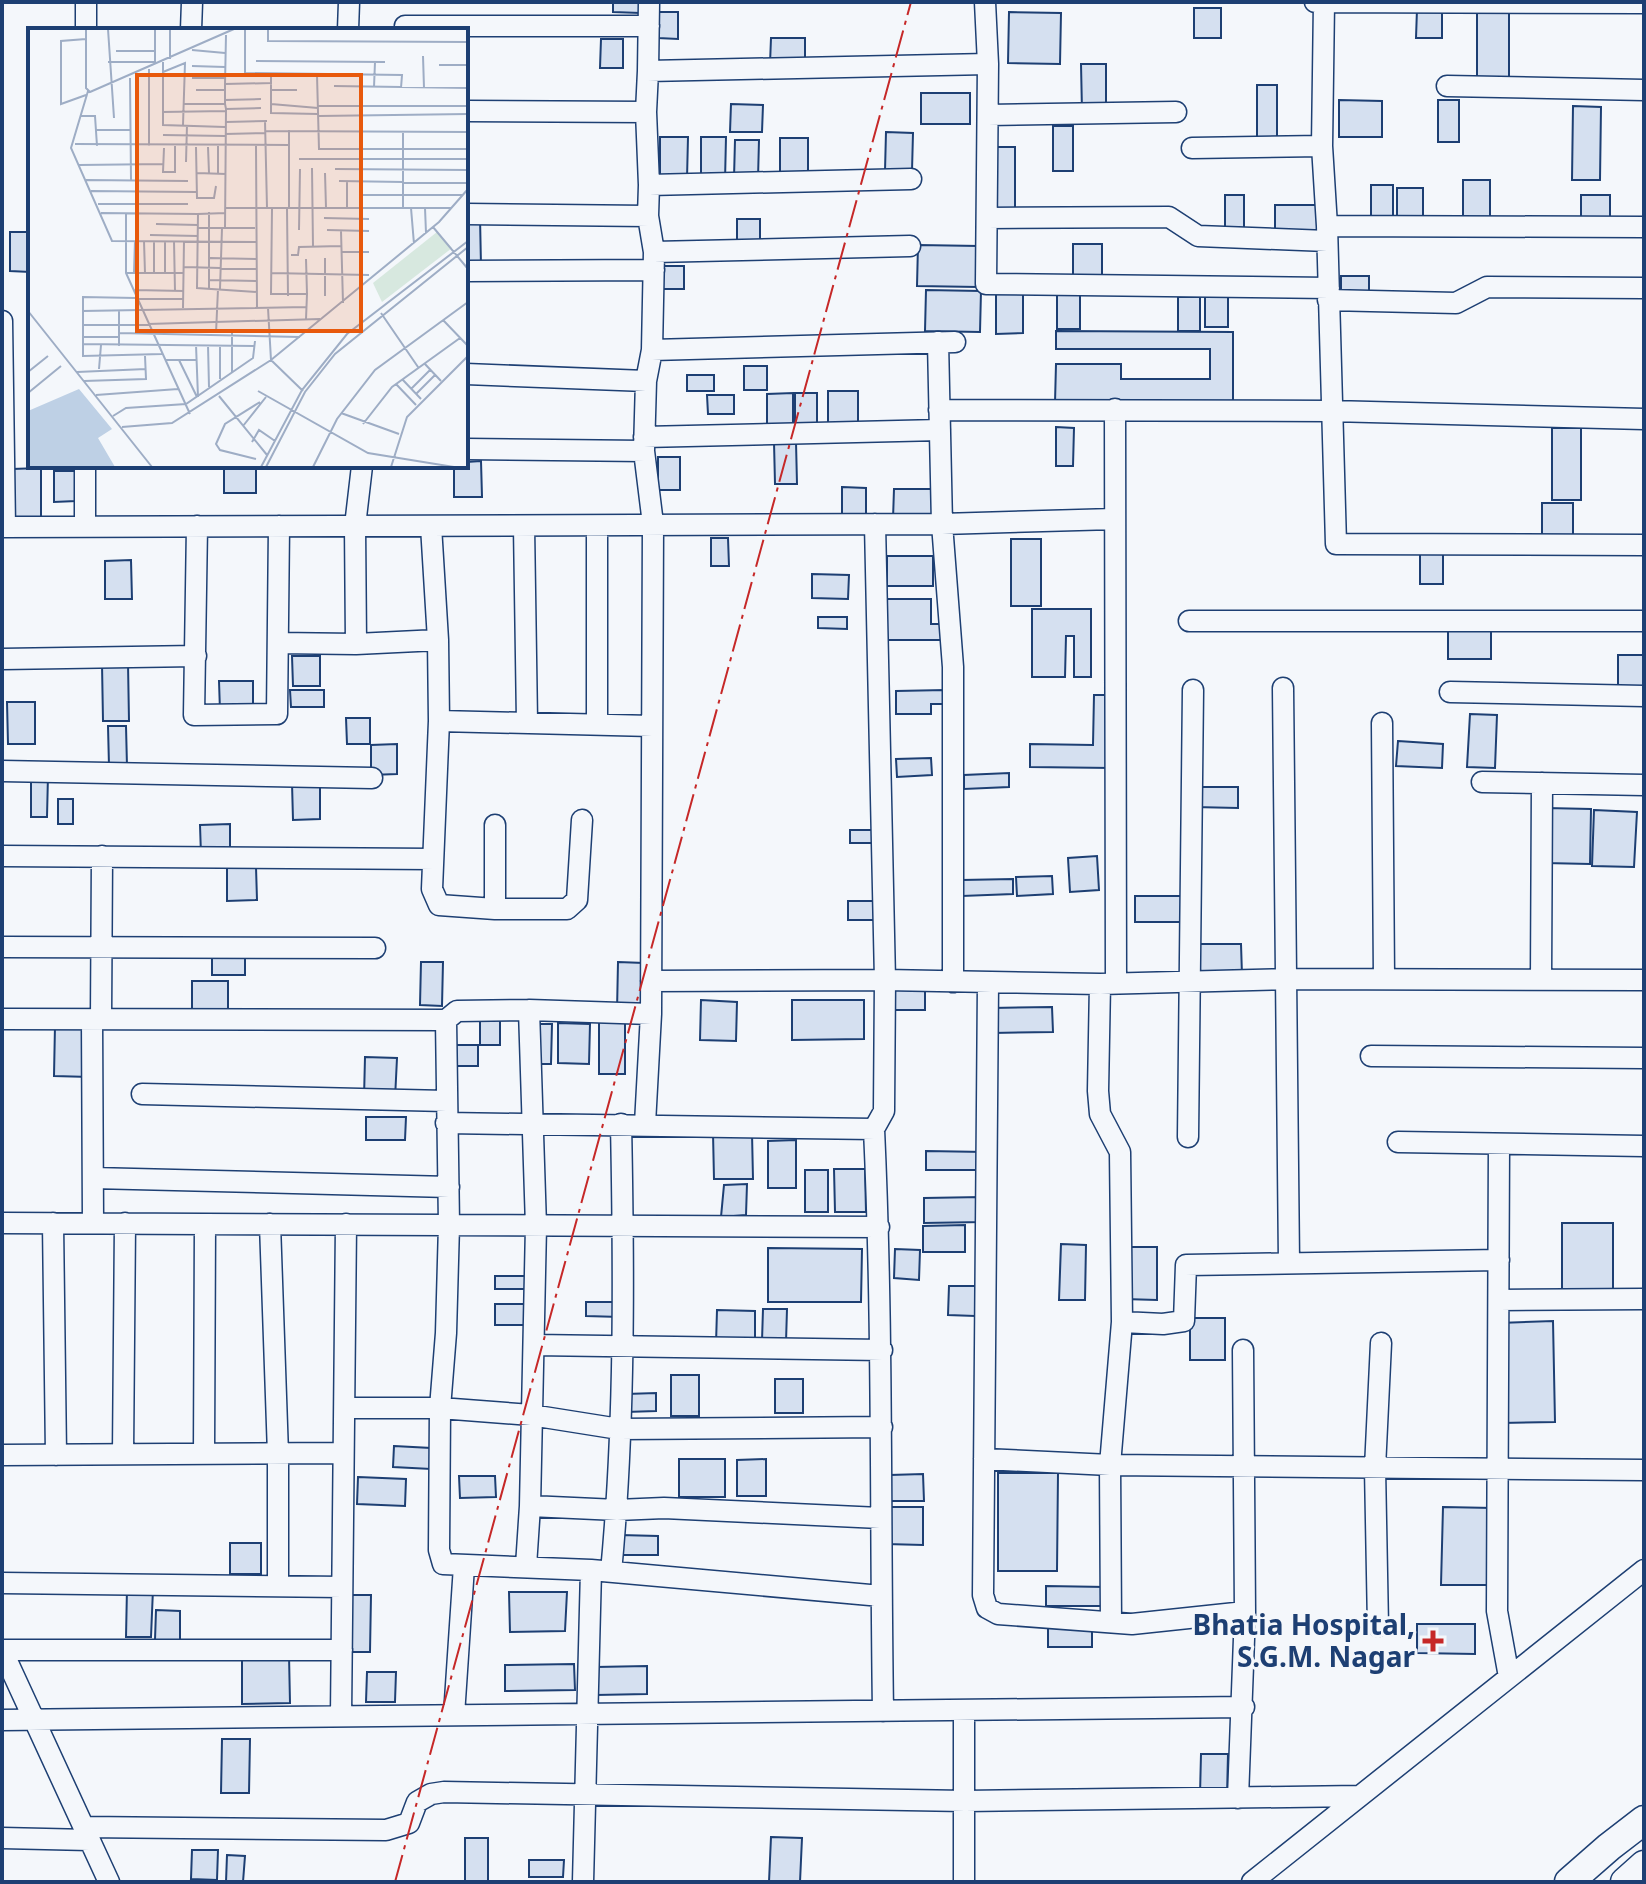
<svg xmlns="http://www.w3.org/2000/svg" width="1646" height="1884" viewBox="0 0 1646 1884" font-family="'Noto Sans',sans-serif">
<rect width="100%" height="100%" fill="#f4f7fb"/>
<path fill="#d5e0f0" stroke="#1d3f73" stroke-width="2" d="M613,2H641L640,13L613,12Z
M1194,8H1221V38H1194Z
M1417,9H1442V38H1416Z
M658,12H678V39L658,38Z
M1009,12L1061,13L1060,64L1008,63Z
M1477,13H1509V79H1477Z
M771,38H805V65L770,64Z
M601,39H623V68H600Z
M1081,64H1106V111H1082Z
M1257,85H1277V145H1257Z
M921,93H970V124H921Z
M1339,100L1382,101V137H1339Z
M1438,100H1459V142H1438Z
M731,104L763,105L762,132H730Z
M1573,106L1601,107L1600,180H1572Z
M1053,126H1073V171H1053Z
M886,132L913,133L912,171H885Z
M660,137H688L687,179H660Z
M701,137H726L725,181L701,180Z
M780,138H808V176H780Z
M735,140H759L758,179L734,178Z
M991,147H1015V215H991Z
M1463,180H1490V223H1463Z
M1371,185H1393V222H1371Z
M1397,188H1423V222H1397Z
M1225,195H1244V232H1225Z
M1581,195H1610V224H1581Z
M1275,205H1324L1325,238H1275Z
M480,217L481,266H466V218Z
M737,219H760V245H737Z
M10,232H30V272L10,271Z
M1073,244H1102V281H1073Z
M918,245L979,246L978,287L917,286Z
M662,266H684V289H662Z
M1341,276H1369V297H1341Z
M926,290L981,291L980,332L925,331Z
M996,292H1023V333L996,334Z
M1057,294H1080V329H1057Z
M1205,296H1228V327H1205Z
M1178,297H1200V331H1178Z
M1056,331L1233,332V404L1055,403L1056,364H1121V379H1210V349H1056Z
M744,366H767V390H744Z
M687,375H714V391H687Z
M828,391H858V424H828Z
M793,393V430H767V394Z
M795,393H817V424H795Z
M707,395H734V414H708Z
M1056,427L1074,428L1073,466H1056Z
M1552,428H1581V500H1552Z
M774,442H796L797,484H775Z
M658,457H680V490H658Z
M481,461L482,497H454V466H466V462Z
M224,466H256V493H224Z
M41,468V519L12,520V469Z
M54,471H76V501L54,502Z
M842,487L866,488V519H842Z
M894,489H936V520L893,519Z
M1542,503H1573V540H1542Z
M711,538H728L729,566H711Z
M1011,539H1041V606H1011Z
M1420,552H1443V584H1420Z
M887,556H933V586H887Z
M131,560L132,599H105V561Z
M812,574L849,575L848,599L812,598Z
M883,599H931V624H945V640H883Z
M1032,609H1091V677H1074V636H1066L1065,677H1032Z
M818,617H847V629L818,628Z
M1448,627H1491V659H1448Z
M1618,655H1644V688H1618Z
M292,656H320V686H293Z
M128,663L129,721H103L102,664Z
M219,681H253V710L220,711Z
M290,690H324V707H291Z
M945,690V704H931V714H896V691Z
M1094,695H1113L1112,768L1030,767V744L1093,745Z
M7,702H35V744H8Z
M1470,714L1497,715L1495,768L1467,767Z
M346,718H370V744H347Z
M108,726H126L127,766H109Z
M1398,741L1443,744L1442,768L1396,766Z
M397,744V774L371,775V745Z
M931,758L932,775L897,777L896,759Z
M1009,773V787L964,789V775Z
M31,775H48L47,817H31Z
M320,782V819L293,820L292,783Z
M1195,787H1238V808L1194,807Z
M58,799H73V824H58Z
M1546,808L1591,809L1590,864L1545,863Z
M1594,810L1637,812L1634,867L1592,866Z
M230,824V854L201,855L200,825Z
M850,830H879V843H850Z
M1097,856L1099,890L1070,892L1068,858Z
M256,867L257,900L227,901V868Z
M1052,876L1053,894L1017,896L1016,877Z
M1013,879V894L962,896V880Z
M1135,896H1189V922H1135Z
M848,901H874V920H848Z
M1198,944H1241L1242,975H1199Z
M212,950H245V975H212Z
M421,962H443L442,1006L420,1005Z
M618,962L644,963L642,1012L617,1011Z
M192,981H228V1016H192Z
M893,989H925V1010H893Z
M701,1000L737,1002L736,1041L700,1040Z
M792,1000H864V1039L792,1040Z
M1052,1007L1053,1032L992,1033L991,1008Z
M480,1017H500V1045H480Z
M625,1020V1074H599V1021Z
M558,1023L590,1024L589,1064L558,1063Z
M536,1024H552L551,1064H535Z
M55,1025L91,1026L90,1077L54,1076Z
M448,1045H478V1066H448Z
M365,1057L397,1058L395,1099L364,1098Z
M366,1117H406L405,1140H366Z
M713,1133H752L753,1179H714Z
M796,1140V1188H768V1141Z
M926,1151L985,1152V1170H926Z
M834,1169H865L866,1212H835Z
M805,1170H828V1212H805Z
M747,1184L746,1215L721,1217L724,1185Z
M982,1197L983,1222L924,1223V1198Z
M1562,1223H1613V1292H1562Z
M965,1225V1252H923V1226Z
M1061,1244L1086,1245L1085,1300H1059Z
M1124,1247H1157V1300L1124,1299Z
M768,1248L862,1249L861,1302H768Z
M895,1249L920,1250L919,1280L894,1278Z
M495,1276H531V1289H495Z
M949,1286H976L975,1316L948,1315Z
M586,1302H620V1317L586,1316Z
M495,1304H528L529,1325H495Z
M763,1309H787L786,1342L762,1341Z
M717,1310L755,1311V1344H716Z
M1190,1318H1225V1360H1190Z
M1553,1321L1555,1422L1501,1423L1499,1323Z
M671,1375H699V1416H671Z
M775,1379H803V1413H775Z
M656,1393V1411L626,1412V1394Z
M394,1446L431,1448V1469L393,1467Z
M679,1459H725V1497H679Z
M766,1459V1496H737V1460Z
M998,1473H1058L1057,1571H998Z
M923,1474L924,1501H890V1475Z
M459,1476H495L496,1497L460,1498Z
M358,1477L406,1479L405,1506L357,1504Z
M887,1507H923V1545L886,1544Z
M1443,1507L1493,1508L1492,1585H1441Z
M620,1535L658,1536V1555H619Z
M230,1543H261V1574H230Z
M1046,1586L1106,1587V1606H1046Z
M127,1588L153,1589L151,1637H126Z
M509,1592H567L565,1631L510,1632Z
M350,1595H371L370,1652H349Z
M156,1610L180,1611V1640H155Z
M1417,1624H1475V1654L1417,1653Z
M1048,1625H1092V1647H1048Z
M242,1655H289L290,1703L242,1704Z
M574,1664L575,1690L505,1691V1665Z
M647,1666V1694L596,1695V1667Z
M367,1672H396L395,1702H366Z
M222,1739H250L249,1793H221Z
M1201,1754H1228L1227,1796L1200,1795Z
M771,1837L802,1838L800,1882H769Z
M465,1838H488V1882H465Z
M192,1850H218L217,1880L191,1879Z
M227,1855L245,1856L243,1882H226Z
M529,1860H564L563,1877H529Z"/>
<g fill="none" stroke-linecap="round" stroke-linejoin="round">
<defs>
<path id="street" d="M985,2L988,64L986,284L1329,288
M1315,2L1644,3
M1324,2L1322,146L1327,226L1336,544L1644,545
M405,26H649
M86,30V2
M191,30L192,2
M348,30L349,2
M648,71L649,2
M1447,86L1644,90
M466,111L646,112
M988,115L1176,112
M1192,148L1322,146
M649,185L646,112L648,71L988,64
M466,214L648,216
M987,218L1169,217L1198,236L1327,241
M1327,226L1644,227
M910,246L654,252L648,216L649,185L911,179
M466,271L654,270
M1328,300L1456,303L1487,287L1644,288
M2,321L5,527
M938,342L942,524L953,667V982
M652,350L955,342
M466,374L646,381
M1115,409L1116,983
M939,410L1331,411L1644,419
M644,437L940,430
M466,449L644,451
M875,524L885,980L884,1111L874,1129C883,1323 880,1517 883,1711
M85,526V466
M197,526L194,715L277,714L279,526
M431,526L438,640L439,721L432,889L439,905L495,909H567L577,900L582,820
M524,526L527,722
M597,526V723
M2,527L942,524L1114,519
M1189,621H1644
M278,643L356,644L438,640
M356,644L355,526L362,466
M2,659L196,656
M1283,688L1289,1262
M1450,692L1644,696
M439,721L652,726
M1382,723L1384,978
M2,771L372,778
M1482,782L1644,785
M2,856L433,859
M495,909V825
M2,947L375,948
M1541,979L1542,783
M651,981L885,980L1100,984L1287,979L1644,980
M988,983L983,1595L987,1608L998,1614L1132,1624L1245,1612L1238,1798
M1100,984L1098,1091L1100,1114L1120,1152L1122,1322L1110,1465L1111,1622
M651,1014L529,1010L457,1011L446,1020L449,1225L446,1333L440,1408L439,1550L443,1564L591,1570L881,1596
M2,1019L446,1020
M92,1019L93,1223
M101,1019L102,856
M1371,1056L1644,1058
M142,1094L446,1101
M446,1123L874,1129
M645,1124L651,1014L653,524L644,451L646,381L652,350L654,252
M1188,1137L1193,690
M1398,1142L1644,1146
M1499,1144L1497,1611L1509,1677
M93,1178L449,1187
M2,1223L879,1227
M53,1223L56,1455
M270,1224L278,1454V1586
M1499,1300L1644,1299
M1122,1322L1163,1324L1184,1321L1186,1265L1499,1260
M534,1345L882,1350
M1243,1350L1245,1612
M345,1408H440L531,1415L619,1429L882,1427
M123,1454L125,1223
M204,1454L205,1224
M2,1455L343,1453
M984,1459L1110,1465L1644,1470
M530,1506L617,1510L664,1508L880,1518
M526,1566L530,1506L536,1226L529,1010
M611,1572C625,1426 624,1271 621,1124
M2,1583L342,1587
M1378,1626L1375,1468L1381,1343
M2,1650H342
M2,1650L109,1882
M964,1710V1882
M454,1715L464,1566
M341,1716L346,1224
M2,1720L1244,1707
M84,1827L386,1830L409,1823L417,1802L431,1794L444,1792L965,1801L1360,1796
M2,1838L89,1840
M583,1882L591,1570
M1252,1882L1644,1570"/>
<path id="secondary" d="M1569,1882L1609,1847L1644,1820
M1625,1882L1644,1865"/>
</defs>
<use href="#street" stroke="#1d3f73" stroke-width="23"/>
<use href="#secondary" stroke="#1d3f73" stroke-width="31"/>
<use href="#street" stroke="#f4f7fb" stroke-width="20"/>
<use href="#secondary" stroke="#f4f7fb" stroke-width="28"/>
<path stroke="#c62828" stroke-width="2" stroke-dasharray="28 6 4 6" stroke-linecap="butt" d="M395,1882L911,2"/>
</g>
<path fill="#c62828" stroke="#f4f7fb" stroke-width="3" d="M1429 1629h8v8h8v8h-8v8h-8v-8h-8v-8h8z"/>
<g text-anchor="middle" stroke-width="6" stroke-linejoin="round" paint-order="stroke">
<g font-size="28" font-weight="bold" fill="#1d3f73" stroke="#f4f7fb" text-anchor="end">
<text x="1415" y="1635">Bhatia Hospital,<tspan x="1415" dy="32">S.G.M. Nagar</tspan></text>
</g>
</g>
<g transform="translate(28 28)">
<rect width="440" height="440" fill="#f4f7fb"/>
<path d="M409,204L424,220L354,274L345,255Z" fill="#d7e8df"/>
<path d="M51,361L84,401L70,410L87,439H0V383Z" fill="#bed0e5"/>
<path fill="none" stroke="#9eadc5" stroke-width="2" d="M58,1V60L62,64L206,1M80,1L86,90M127,1V35M217,1V45L374,47L373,60M240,1V13L440,14M164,22L197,25M88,23H127M395,28L396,60M142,31V1M228,33L357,34M80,34H127M135,34V97L197,99M411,37H440M164,38L197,39M135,44L157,35L155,97M109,46L110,118M243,47V85L290,86M289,47L291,121H440M102,50L103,152M164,50H197M197,56L198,7M306,58L440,60M346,59L347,34M168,62H197M244,62H269M60,63L43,120L84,213L229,214M58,67L33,76V13L58,11M197,72V56L244,55M156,76H197M243,76L290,80M290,78H440M233,80L198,81L197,76V72L233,71M134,84L198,83M52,88H67L69,118M291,88L440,86M237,93L239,180M198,94L239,93M68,102H103M261,102V180M237,103L440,104M197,106L237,105M135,107L197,108M47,116L261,117M121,118V41M190,118V145M228,118L229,280M168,119L169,170H186L188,158M180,119L181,145M136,120L135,144H147V118M271,131H440M158,134L159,97M51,137L136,136M284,140L285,219M307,141L440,142M169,145L198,146M297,145L298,180M58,152L160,153M311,153L440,155M63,163L168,164M333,167H434M70,176H160M333,179V141M198,180H423M319,180V154M375,180V105M383,180L386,216M397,180L398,205M244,181L243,266H279L278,291M259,181L260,268M73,185L170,186M98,185V245L162,386M198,185L170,186L169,260L229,264M296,190L341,191M128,196L170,197M405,199L440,241M170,200H227M197,200L198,81M271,202L272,141M299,202L341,203M313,203L315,275M122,207L170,208M116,213L117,245M146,213L147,263M313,224H341M263,227H270L271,219L313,218M182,230L229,231M278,231L279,266M156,239L229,241M98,245H156M106,245L107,213M126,245V213M137,245V213M243,245L341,247M181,252L229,253M181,260V184M192,261L194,200M106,262L156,263M297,268V230M109,271H155M155,280L156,213M240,280L243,332L275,363M91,282V318M0,283L124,439M55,283V269L108,270M353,285L390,339M415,292L440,318M120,296L292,291M55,297H121M91,305L272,309M188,305L190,261M204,305V345M55,309H91M55,316L226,318M168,317L170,369M180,317L181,359M192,317V351M134,326L55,328V283L278,279M137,332H169M151,332L169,369M396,335L413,353M71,341L73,317M0,344L20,328M49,344L118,341M374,351L393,371M56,353L118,351L117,328M368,356L388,377M383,361L402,342M230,363L340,425L426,439M0,365L33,338M388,366L407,347M68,367L150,361M191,368L239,427M313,385L371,406M85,388L98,380L158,376L225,330L227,313M335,396L364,359L432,310M215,398L238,369M94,399L144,395L243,332L411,194L440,161M224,414L231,402L247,413M228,431L192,422L188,416L197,396L232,374M233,439L274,362L319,306L440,213M238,439L277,364L307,326L440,219M285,439L309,391L347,342L440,274M363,439L379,389L440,328"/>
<path fill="#e8590c" fill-opacity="0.15" stroke="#e8590c" stroke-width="4" d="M109,47H333V303H109Z"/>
<rect width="440" height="440" fill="none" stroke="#1d3f73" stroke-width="4"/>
</g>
<rect width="1646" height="1884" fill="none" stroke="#1d3f73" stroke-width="8"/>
</svg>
